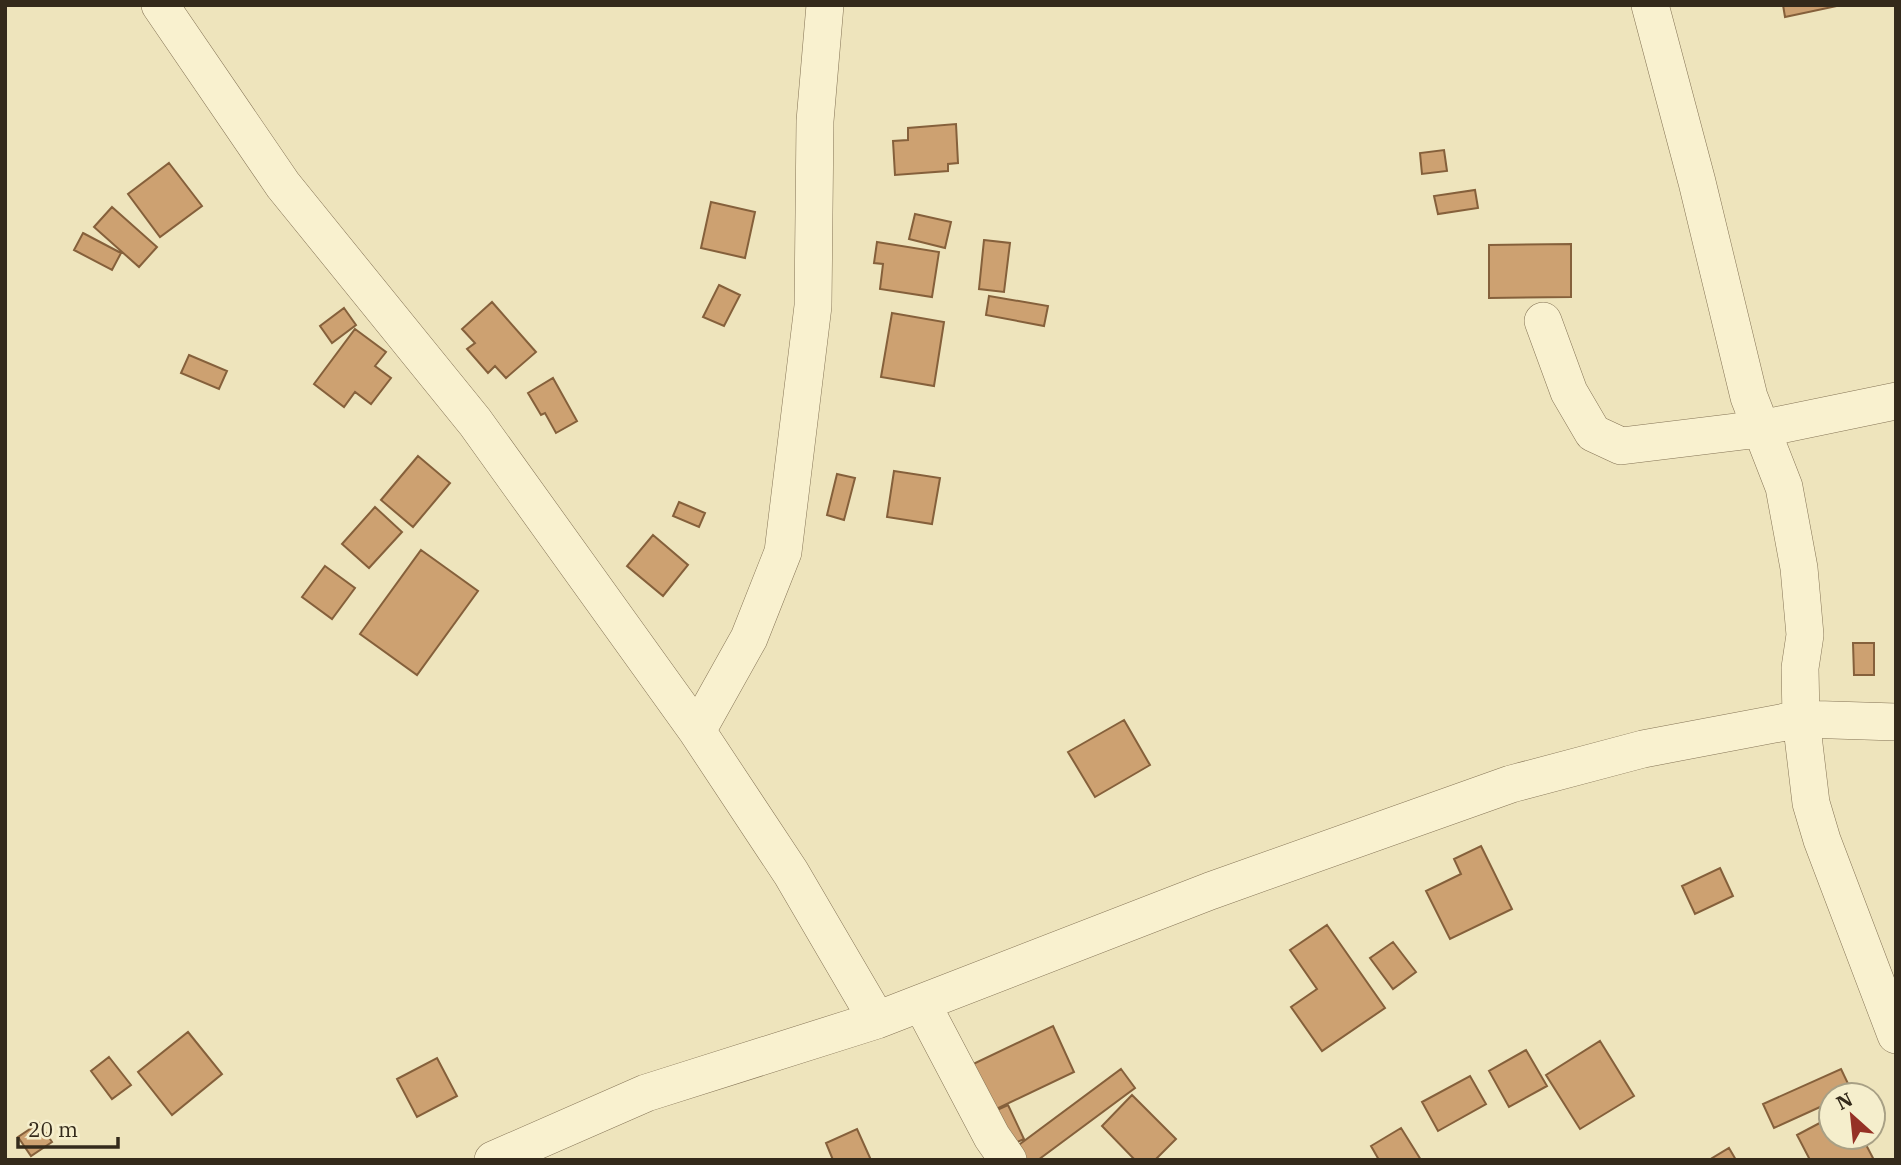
<svg xmlns="http://www.w3.org/2000/svg" width="1901" height="1165" viewBox="0 0 1901 1165" font-family="'IBM Plex Serif',serif">
<rect width="100%" height="100%" fill="#eee4bc"/>
<path fill="#cda171" stroke="#85603b" stroke-width="2" d="M1783,5H1837V6L1785,17Z
M956,124L958,163L948,164V171L895,175L893,141L908,140V128Z
M1444,150L1447,171L1422,174L1420,153Z
M169,163L202,206L160,237L128,194Z
M1475,190L1478,208L1438,214L1434,196Z
M711,202L755,212L745,258L701,248Z
M112,207L157,247L139,267L94,227Z
M915,214L951,222L945,248L909,239Z
M83,233L121,253L112,270L74,250Z
M984,240L1010,243L1004,292L979,289Z
M877,242L939,252L932,297L880,289L883,264L874,263Z
M1571,244V297L1489,298V245Z
M719,285L740,295L724,326L703,317Z
M989,296L1048,306L1044,326L986,315Z
M492,302L536,352L506,378L495,366L488,373L467,349L475,343L462,329Z
M344,308L356,325L332,343L320,326Z
M892,313L944,322L934,386L881,377Z
M355,329L386,352L375,366L391,378L371,404L355,392L344,407L314,384Z
M189,355L227,371L219,389L181,373Z
M553,378L577,421L556,433L545,413L541,415L528,393Z
M418,456L450,483L413,527L381,500Z
M894,471L940,478L932,524L887,517Z
M837,474L855,478L844,520L827,515Z
M679,502L705,513L699,527L673,516Z
M375,507L402,532L369,568L342,544Z
M653,535L688,565L663,596L627,566Z
M421,550L478,591L417,675L360,634Z
M325,566L355,588L332,619L302,597Z
M1853,643H1874V675H1854Z
M1124,720L1150,765L1095,797L1068,752Z
M1481,846L1512,909L1450,939L1426,891L1461,874L1454,859Z
M1720,868L1733,896L1695,914L1682,886Z
M1327,925L1385,1008L1322,1051L1291,1007L1317,989L1290,950Z
M1393,942L1416,972L1393,989L1370,958Z
M1053,1026L1074,1072L990,1112L969,1066Z
M188,1032L222,1074L172,1115L138,1072Z
M1600,1041L1634,1096L1580,1129L1546,1075Z
M1526,1050L1547,1086L1509,1107L1489,1071Z
M109,1057L131,1085L112,1099L91,1071Z
M437,1058L457,1096L417,1117L397,1079Z
M1121,1069L1135,1088L1038,1160H1026L1016,1147Z
M1841,1069L1852,1092L1846,1095H1831V1102L1774,1128L1763,1104Z
M1470,1076L1486,1104L1438,1131L1422,1102Z
M1132,1095L1176,1139L1155,1160H1135L1102,1126Z
M1008,1105L1024,1139L1002,1149L986,1115Z
M1831,1117V1137H1862L1874,1160H1810L1797,1135Z
M39,1123L52,1142L31,1156L18,1137Z
M1401,1128L1421,1160H1379L1371,1146Z
M857,1129L871,1160H833L826,1143Z
M1729,1148L1736,1160H1709Z"/>
<g fill="none" stroke-linecap="round" stroke-linejoin="round">
<defs>
<path id="street" d="M160,5L283,185L475,422L697,731L791,873L877,1020
M1650,5L1697,182L1749,397L1784,487L1799,568L1805,635L1800,668L1801,719L1811,803L1822,840L1896,1035
M1543,321L1569,392L1593,433L1621,446L1760,429L1896,401
M697,731L749,638L783,552L813,306L815,121L825,5
M922,1004L992,1137L1008,1160
M493,1160L646,1093L877,1020L1210,891L1511,784L1643,749L1801,719L1896,722"/>
</defs>
<use href="#street" stroke="#857456" stroke-width="38"/>
<use href="#street" stroke="#f9f1cf" stroke-width="37"/>
</g>
<rect width="1901" height="1165" fill="none" stroke="#342a1b" stroke-width="14"/>
<g transform="translate(1852 1116) rotate(333)"><circle r="33" fill="#f5eecc" stroke="#a8a085" stroke-width="2"/>
<path d="M0-5L12 26L0 18L-12 26Z" fill="#953125"/>
<text y="-10" font-size="19" font-weight="bold" text-anchor="middle" fill="#342a1b">N</text>
</g>
<path d="M18 1137v10h100v-10" fill="none" stroke="#342a1b" stroke-width="3.5"/>
<text x="28" y="1137" font-size="21" fill="#342a1b" stroke="#f5eecc" stroke-width="5" paint-order="stroke">20 m</text>
</svg>
